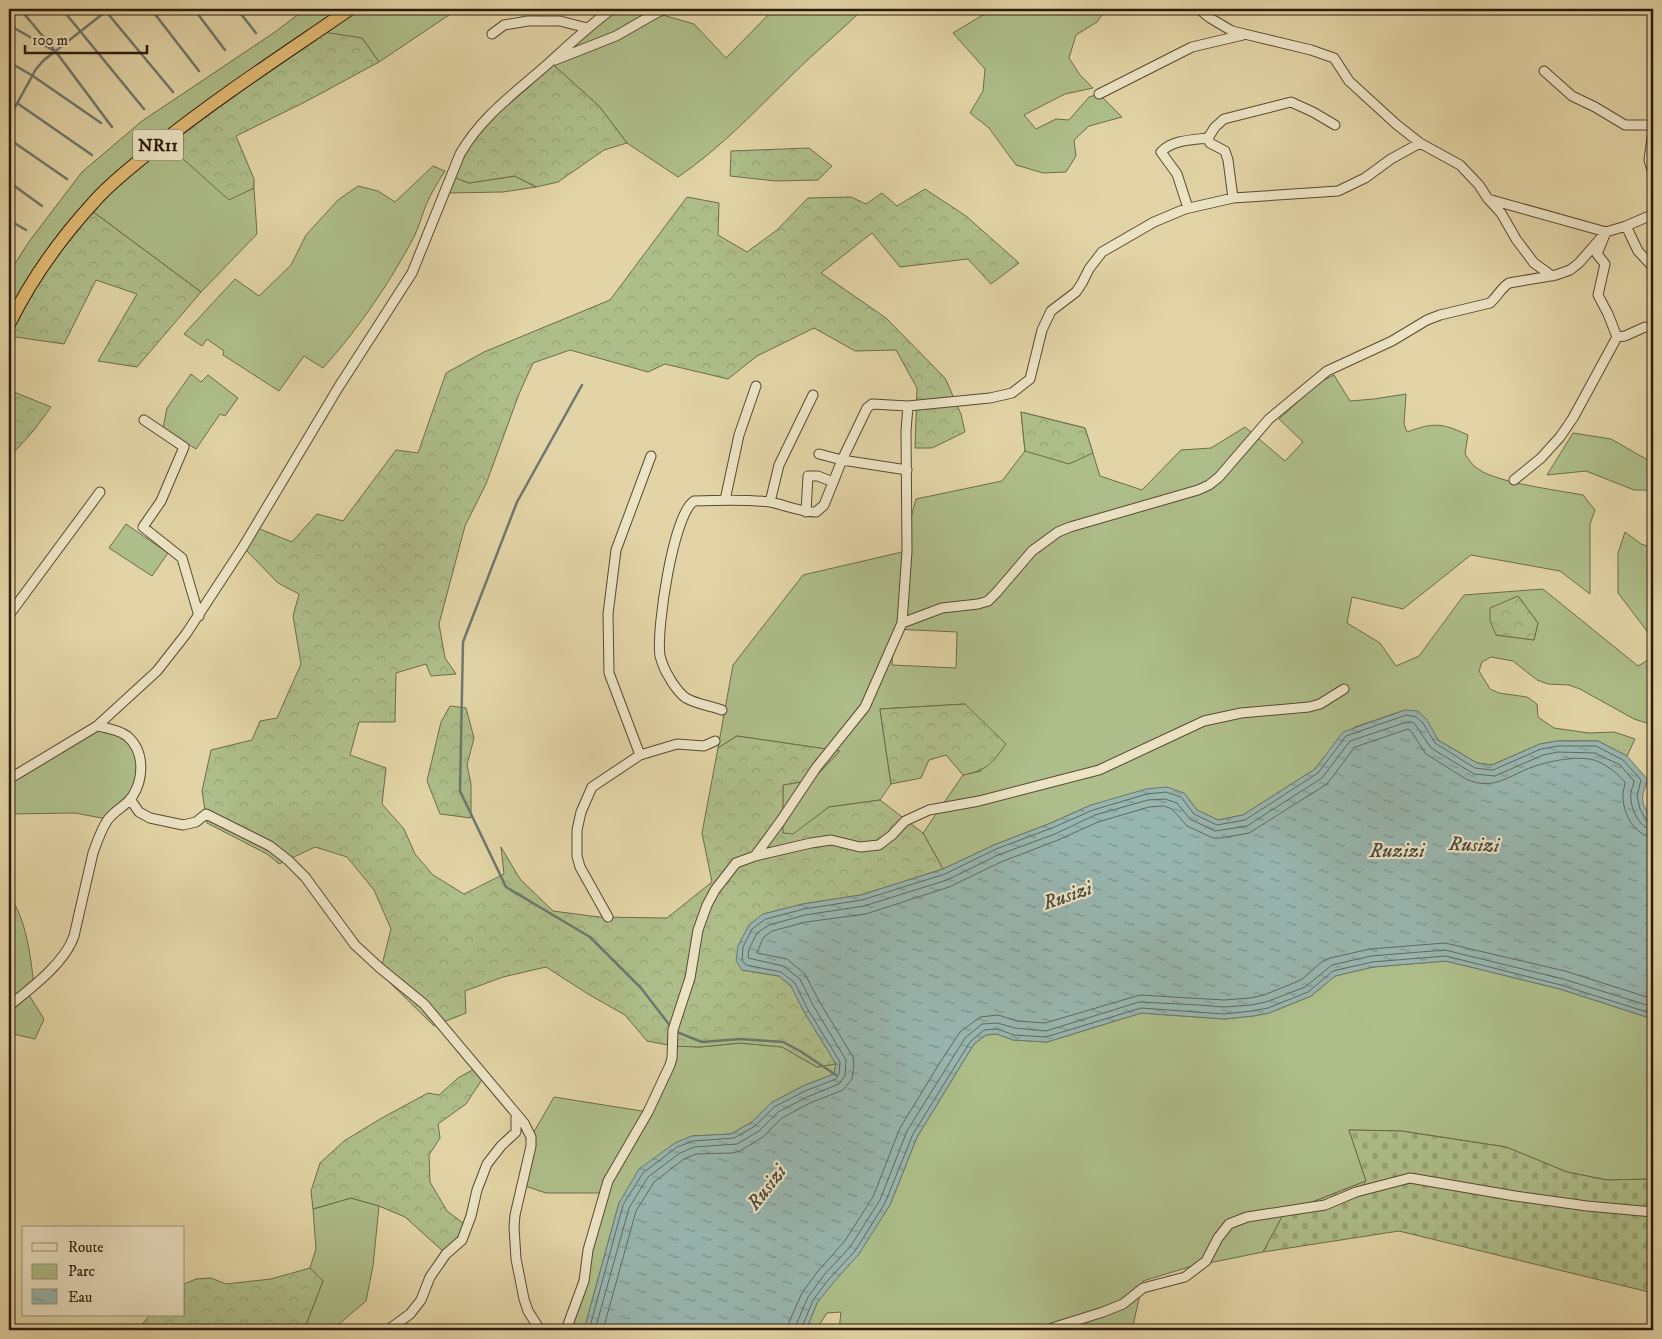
<svg xmlns="http://www.w3.org/2000/svg" width="1662" height="1339" viewBox="0 0 1662 1339" font-family="'IM FELL DW Pica',serif">
<defs>
<pattern id="forest-crowns" width="20" height="18" patternUnits="userSpaceOnUse" patternTransform="scale(1.25)"><rect width="20" height="18" fill="#aebe8a"/><path d="M2 6a3 3 0 1 1 6 0M12 15a3 3 0 1 1 6 0" fill="none" stroke="#96a376"/></pattern>
<pattern id="cemetery-stones" width="16" height="16" patternUnits="userSpaceOnUse" patternTransform="scale(1.25)"><rect width="16" height="16" fill="#aebe8a"/><path d="M2 7V4a2 2 0 0 1 4 0v3zM10 15v-3a2 2 0 0 1 4 0v3z" fill="#96a376"/></pattern>
<pattern id="water-ripples" width="26" height="14" patternUnits="userSpaceOnUse" patternTransform="scale(1.25)"><rect width="26" height="14" fill="#98b6b0"/><path d="M2 4q2-2 4 0t4 0M15 11q2-2 4 0t4 0" fill="none" stroke="#7c938d"/></pattern>
</defs>
<rect width="100%" height="100%" fill="#e2d4a6"/>
<filter id="stains"><feTurbulence type="fractalNoise" baseFrequency=".004" numOctaves="4"/><feColorMatrix values="0 0 0 0 .2 0 0 0 0 .09 0 0 0 0 .02 0 0 0 .5 -.17"/></filter>
<radialGradient id="worn" r=".72"><stop offset=".6" stop-color="#630" stop-opacity="0"/><stop offset="1" stop-color="#630" stop-opacity=".3"/></radialGradient>
<path fill="#aebe8a" stroke="#6d6c4a" fill-rule="evenodd" d="M305,9H458L379,62L362,38L192,117L229,199L254,188L257,234L201,292L88,208L9,324V273L28,243L82,172L142,121L275,32Z
M596,9H666L656,13L694,24L726,58L774,9H861L858,14C837,34 814,53 793,74C756,110 721,148 678,177L627,143L599,106L550,62L603,15Z
M1000,9H1106L1097,22L1076,35L1069,58L1080,75L1093,88L1065,94L1024,115L1036,129L1056,119L1069,120L1089,97L1099,94L1122,117L1089,126L1074,140L1076,156L1066,172L1043,173L1016,165L989,128L970,113L983,91L985,69L953,33L981,16Z
M433,166L445,171C438,182 431,193 426,205C422,215 419,227 414,237C389,284 359,328 323,368L304,356L279,391L223,355L224,351L207,339L202,346L184,334L235,279L259,296L291,265L306,235L338,200L358,186L378,191L395,202Z
M451,176L469,183L515,176L536,187L503,192L444,193Z
M191,374L201,382L208,375L238,398L225,416L220,414L196,449L163,428L167,408Z
M1334,375L1350,401L1374,399L1406,394L1404,424L1407,432C1434,422 1442,423 1468,435L1465,454C1469,460 1472,465 1478,469C1498,483 1557,490 1583,495L1595,510L1590,524V594L1560,571L1471,555L1403,609L1352,597L1347,623L1380,643L1396,666L1419,656L1464,595L1543,589L1638,666L1653,657V725L1634,719L1580,689L1569,685L1548,684L1537,680L1513,661L1491,657L1482,662L1479,671L1490,689L1499,693L1527,697L1537,704L1538,717L1554,728L1589,733L1614,732L1635,739L1627,756L1598,741H1557L1540,744L1492,765L1477,763L1438,740L1433,732L1405,710L1355,727L1324,757L1315,769L1243,815L1218,820L1197,810L1184,793L1091,805L1051,823L994,845L943,869L923,833L963,775L981,771L965,704L880,709L891,784L880,800L829,807L793,835L782,833L783,785L812,780L839,751L737,736L718,748L733,665L803,575L902,552L916,499L1002,481L1025,451L1021,412L1085,428L1100,476L1142,490L1181,450L1211,448L1245,427L1285,461L1303,442L1279,419L1318,383ZM1518,596L1538,623L1534,640L1496,635ZM894,629L957,632L956,668L892,665Z
M1573,433L1611,439L1653,463V490H1634L1586,471L1547,475Z
M126,524L168,553L152,576L109,548Z
M1625,532L1641,544L1653,548V639L1618,593V553Z
M97,726L127,736L139,755L138,784L107,819L75,813L9,814V779Z
M9,895C27,921 30,954 34,985L27,992L44,1019L35,1039L9,1033Z
M1446,961L1560,989L1653,1019V1179L1607,1180L1567,1172L1506,1147L1402,1131L1349,1130L1366,1181L1284,1213L1263,1252L1189,1267L1143,1281L1132,1330H839L841,1312L827,1313L816,1330H806L817,1303L890,1205L917,1137L974,1044L986,1035L997,1034L1013,1040L1047,1042L1141,1013L1224,1019L1253,1016L1269,1013L1311,996L1335,976L1373,967Z
M740,1043L782,1047L817,1067L836,1064L834,1074L803,1086L771,1103L752,1122L731,1134L692,1136L675,1143L619,1203L584,1330H566L603,1193H546L522,1185L531,1137L554,1097L648,1112L673,1046L700,1047Z
M351,1198L379,1206L373,1266L366,1301L339,1324L311,1330H304L323,1281L310,1268L316,1249L313,1209Z"/>
<path fill="url(#forest-crowns)" stroke="#6d6c4a" d="M317,31L362,38L379,62L305,102L236,136L254,179V188L229,200L163,141Z
M550,62L599,106L627,143L604,150L558,182L536,187L515,176L469,183L451,176L468,141Z
M809,148L832,166L818,180L776,181L730,176L731,151Z
M925,189L966,216L1019,263L991,284L968,259L900,267L872,233L821,273L886,318L945,378L961,414L965,432L932,448H915L917,388L896,350L855,351L814,328L757,356L728,379L665,364L648,372L570,350L533,363L519,394L486,484L465,526L439,624L445,658L456,674L431,676L426,664L396,673L395,722H359L350,755L386,768L382,804L404,829L415,854L433,875L464,894L504,874L501,847L520,879L553,911L599,917L667,918L712,882L702,833L718,748L737,736L840,751L812,780L783,785V833L793,834L829,807L880,800L923,833L943,869L861,895L803,904L764,914L749,925L742,970L779,976L792,987L803,1010L836,1064L817,1067L782,1047L740,1043L700,1047L673,1046L647,1041L625,1015L588,994L546,967L503,977L465,991L466,1013L434,1026L380,973L391,929L374,890L347,857L315,847L279,864L267,854L207,823L202,791L211,750L252,740L260,721L277,718L301,664L293,616L299,594L278,583L243,547L255,527L292,542L317,514L343,521L396,450L418,453L446,373L484,352L610,300L687,197L719,203L718,235L747,252L777,230L808,198L851,197L866,204L882,193L897,206Z
M88,208L201,292L137,367L98,361L137,294L96,280L64,344L9,336V324Z
M9,390L51,407L34,430L9,458Z
M1021,412L1085,428L1093,453L1069,464L1025,451Z
M1518,596L1538,623L1534,640L1496,635L1490,621V608Z
M965,704L1006,744C991,764 988,770 963,775L946,755L929,760L921,778L891,784L880,709Z
M450,706L466,708L474,738L467,765L471,784V818L440,814L427,781L441,722Z
M474,1069L483,1078L466,1104L438,1124L440,1138L429,1155L430,1182L447,1211L467,1226L462,1240L446,1254L405,1217L379,1206L351,1198L313,1209L311,1191L320,1163L344,1141L380,1119L428,1093L439,1095L458,1078Z
M310,1268L323,1281L304,1330H137L150,1315H184V1284L196,1279L211,1278L226,1284L271,1279Z"/>
<path fill="url(#cemetery-stones)" stroke="#6d6c4a" d="M1349,1130L1401,1131L1506,1147L1567,1172L1607,1180L1653,1179V1293L1399,1231L1263,1252L1284,1213L1366,1181Z"/>
<path fill="url(#water-ripples)" stroke="#6d786d" d="M1405,710L1418,711L1427,720L1438,740L1477,763L1492,765L1540,744L1557,741H1598L1627,756L1648,780C1639,801 1642,802 1653,822V1019L1560,989L1446,961L1373,967L1335,976L1311,996L1269,1013L1253,1016L1224,1019L1141,1013L1047,1042L1013,1040L997,1034L986,1035L974,1044L917,1137L890,1205L859,1254L833,1283L817,1303L806,1330H584L619,1203L639,1169L675,1143L692,1136L731,1134L752,1122L771,1103L803,1086L834,1074L836,1064L803,1010L791,986L779,976L742,970L736,961L738,946L749,925L763,914L803,904L861,895L943,869L994,845L1051,823L1091,805L1146,789L1167,787L1184,793L1197,810L1218,820L1243,815L1315,769L1343,732Z"/>
<g fill="none" stroke-linecap="round" stroke-linejoin="round">
<path stroke="#62685c" stroke-width="1" d="M589,1330L623,1205L643,1173L677,1147L693,1141L734,1138L755,1126L774,1107L805,1091L836,1079L839,1074L840,1062L807,1008L795,983L781,972L746,965L742,960L743,947L752,929L766,919L804,909L862,900L945,874L996,849L1052,828L1093,810L1147,794L1166,792L1181,797L1194,814L1217,825L1245,820L1318,773L1346,736L1406,715L1416,717L1423,723L1435,743L1475,768L1493,770L1541,749L1558,746H1596L1623,760L1641,780L1637,796L1640,809L1647,822L1653,823
M595,1330L629,1208L648,1177L680,1153L694,1147L737,1144L759,1131L778,1112L807,1097L839,1084L845,1076L846,1060L813,1005L800,979L783,966L748,958L749,949L757,933L769,925L805,915L864,906L947,880L998,855L1055,834L1095,815L1148,800L1165,799L1177,803L1190,819L1215,831L1247,826L1322,778L1350,741L1407,722H1413L1417,727L1431,748L1474,774L1495,776L1543,755L1558,752L1595,753L1620,765L1634,781C1634,785 1631,789 1631,793C1629,806 1639,829 1653,830
M603,1330L636,1211L654,1182L684,1159L696,1154L733,1153L740,1151L763,1137L782,1118L810,1103L843,1090L852,1079L854,1065L853,1057L819,1001L805,974L787,959L757,953L763,938L772,931L806,922L866,914L949,887L1001,862L1058,840L1098,822L1149,807L1164,806L1172,809L1187,826L1213,838H1221L1249,833L1327,784L1355,747L1408,729L1411,731L1426,754L1466,779C1490,790 1505,779 1525,770C1543,762 1575,755 1594,760C1606,764 1617,773 1625,782C1625,786 1623,790 1623,794C1622,812 1634,836 1653,837
M787,1330L789,1322L802,1293L818,1271L844,1242L873,1197L900,1128L939,1064L960,1032L980,1017L998,1015L1017,1021L1045,1023L1140,995L1224,1000L1250,998L1264,995L1301,980L1323,961L1330,958L1370,949L1445,943L1565,971L1653,999
M795,1330L796,1325L808,1297L824,1275L850,1247L880,1200L907,1131L965,1038L982,1024L997,1023L1015,1028L1046,1031L1139,1002L1199,1005L1224,1007L1251,1005L1266,1002L1305,987L1332,965L1371,956L1445,950L1563,979L1653,1007
M801,1330L813,1300L829,1279L855,1251L885,1203L913,1134L970,1042L984,1030L997,1029L1014,1035L1046,1037L1141,1008L1224,1014L1252,1011L1268,1008L1308,992L1333,971L1372,962L1446,956L1561,985L1653,1014"/>
<path stroke="#6d786d" stroke-width="2.5" d="M20,9L56,52L112,127
M62,9L144,109
M104,9L173,92
M151,9L199,71
M194,9L225,50
M237,9L256,33
M279,9L282,13
M9,25L54,51
M9,62L33,76L101,123
M9,101L16,105
M17,103L92,155
M9,118L36,69L44,60L109,9
M9,139L67,179
M9,182L42,206
M9,220L26,230
M582,385L517,502L463,642L460,791L506,887L590,937L641,988L671,1027
M674,1031L702,1042L741,1039L783,1042L800,1051L836,1075"/>
<defs>
<path id="minor" d="M1199,9L1210,18L1232,31L1311,50L1334,58L1349,81L1396,124L1420,143L1460,165L1479,185L1488,199L1606,232L1597,254L1605,264L1598,295L1608,314L1617,337L1625,336L1645,327L1653,329
M492,34L504,25L528,21H560L587,28
M555,60L616,36L656,13L666,9
M1544,71L1572,96L1595,107L1625,125H1648L1653,130L1649,160L1653,173
M1099,94L1192,47L1243,35
M1233,198L1228,160L1225,151L1210,143L1208,138L1215,127L1224,119L1291,102L1313,112L1335,125
M1490,201L1501,213L1516,239L1534,263L1552,276
M1188,208L1177,174L1161,152C1172,140 1192,140 1208,138
M1626,226L1638,251L1653,267
M144,420L184,447L161,501L143,527L182,558L199,616
M819,454L842,460L907,470
M1514,480L1541,458L1560,437L1573,418L1617,337
M725,500L739,435L756,386
M770,502L779,465L813,395
M806,512L808,476H818L833,482
M9,615L100,492
M902,623L907,551L906,431L908,406L990,398L1012,393L1030,379L1042,330L1051,311L1076,292L1082,283L1089,269L1102,252L1154,222L1185,209L1233,198L1338,191L1365,178L1391,159L1420,143
M722,710C711,706 696,704 686,698C680,694 672,683 669,677C665,671 662,663 660,656C656,630 673,515 694,501C719,500 745,499 770,502C785,505 800,512 816,512L824,505L842,460L867,408L872,404L908,406
M640,755L609,673L608,614L616,550L651,456
M9,779L97,726L157,671L186,634L243,547L338,388L412,273L460,154C483,114 518,91 551,61C571,43 590,25 612,9
M130,799L139,812L150,818L183,825L196,822L206,814L270,846L288,860L305,877L355,945L380,968L424,1004L524,1123L531,1137V1146L515,1215L514,1227L516,1259L524,1299L528,1311L540,1330
M755,856L811,843L831,840L860,847L879,845L892,835L905,821L929,810L979,801L1099,770L1204,721L1241,713L1309,707L1320,704L1344,689
M608,917L580,867L577,856V830L581,812L592,787L640,755L677,744L704,746L715,741
M9,1006C30,989 65,963 74,936L93,853C97,842 101,830 107,821C113,811 125,807 132,797C144,779 145,751 127,736C119,730 107,728 97,726
M1052,1328L1103,1312L1123,1304L1143,1288L1185,1277L1206,1261L1218,1238L1229,1224L1247,1217L1325,1205L1356,1192L1410,1178L1515,1196L1587,1206L1653,1212
M388,1330L410,1314L421,1300L430,1277L446,1254L462,1240L471,1216L477,1190L487,1164L501,1146L516,1132V1114
M566,1330L584,1281L588,1250L608,1181L648,1112L670,1065L672,1058L673,1030L690,978L698,930L707,905L715,890L736,863L755,856L780,822L816,768L865,707L902,623L942,608L978,604L988,601L997,592L1032,551L1058,532L1070,527L1198,490L1209,485L1219,477L1269,419L1327,371L1392,341L1427,320L1440,315L1490,303C1497,297 1501,288 1509,283L1556,275L1570,270L1579,263L1606,232L1626,226L1647,217L1653,216"/>
<path id="highway" d="M9,324C31,280 59,240 93,203C110,183 132,167 152,150C215,99 283,55 350,9"/>
</defs>
<use href="#minor" stroke="#5a4930" stroke-width="11"/>
<use href="#highway" stroke="#2c1b09" stroke-width="14"/>
<use href="#minor" stroke="#ece3c5" stroke-width="9"/>
<use href="#highway" stroke="#e1ba73" stroke-width="12"/>
</g>
<g text-anchor="middle" stroke-width="4.5" stroke-linejoin="round" paint-order="stroke">
<rect fill="#ece3c5" stroke="#665741" stroke-width="1" x="133" y="129.5" width="50" height="31" rx="4"/>
<g font-size="18" font-weight="bold" fill="#2c1b09">
<text x="158" y="151">NR11</text>
</g>
<g font-size="20" font-style="italic" fill="#4c4a3b" stroke="#ece3c5">
<text transform="translate(1474 844) rotate(2)" y="7">Rusizi</text>
<text x="1397" y="857">Ruzizi</text>
<text transform="translate(1067 895) rotate(-19)" y="7">Rusizi</text>
<text transform="translate(766 1187) rotate(-52)" y="7">Rusizi</text>
</g>
</g>
<rect width="1662" height="1339" fill="none" stroke="#e2d4a6" stroke-width="30"/>
<rect x="10" y="10" width="1642" height="1319" fill="none" stroke="#2c1b09" stroke-width="2.5"/>
<rect x="15" y="15" width="1632" height="1309" fill="none" stroke="#2c1b09"/>
<rect x="22" y="1226" width="162" height="90" fill="#ece3c5" stroke="#9f937a"/>
<rect x="32" y="1243" width="25" height="8" fill="#ece3c5" stroke="#9f937a"/>
<text x="68" y="1252" font-size="15" fill="#2c1b09">Route</text>
<rect x="32" y="1264" width="25" height="15" fill="#aebe8a" stroke="#9f937a"/>
<text x="68" y="1276" font-size="15" fill="#2c1b09">Parc</text>
<rect x="32" y="1289" width="25" height="15" fill="url(#water-ripples)" stroke="#9f937a"/>
<text x="68" y="1302" font-size="15" fill="#2c1b09">Eau</text>
<path d="M25 45v8h122v-8" fill="none" stroke="#2c1b09" stroke-width="2.5"/>
<text x="32" y="45" font-size="15" fill="#2c1b09" stroke="#ece3c5" stroke-width="4" paint-order="stroke">100 m</text>
<rect width="100%" height="100%" filter="url(#stains)"/>
<rect width="100%" height="100%" fill="url(#worn)"/>
</svg>
